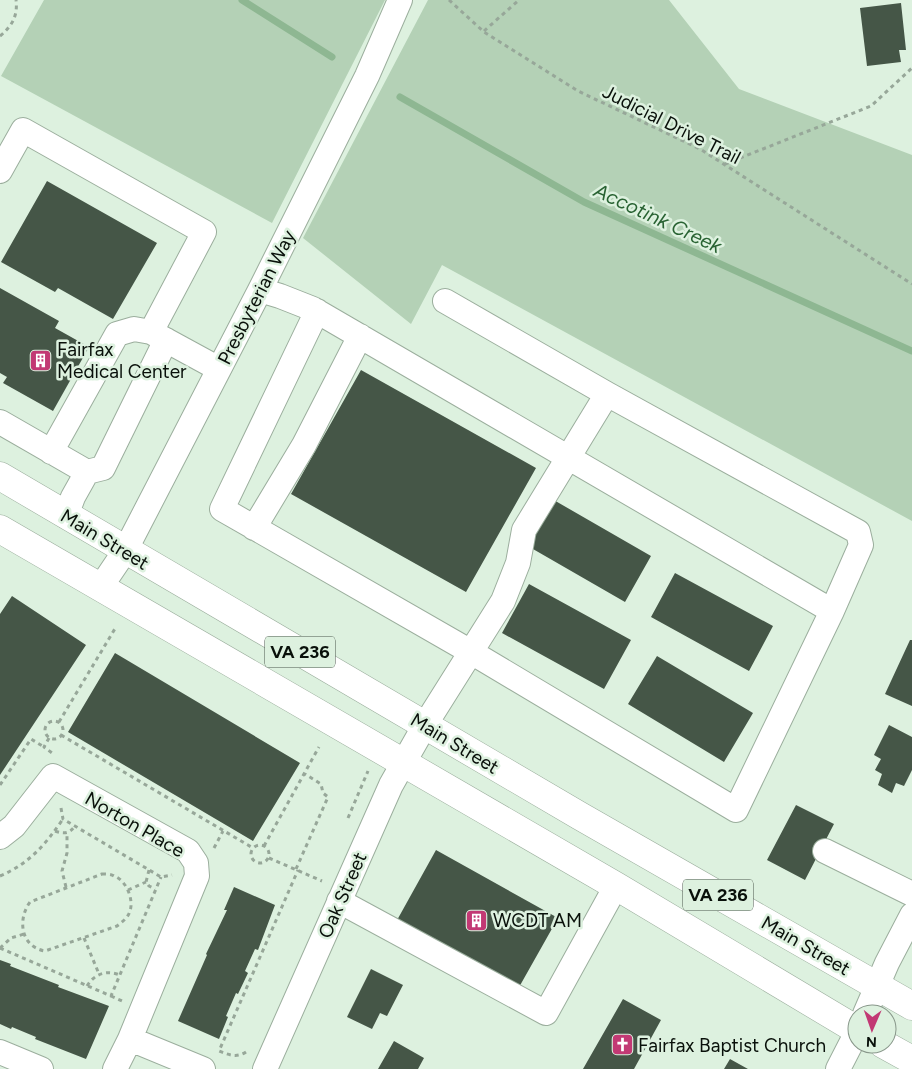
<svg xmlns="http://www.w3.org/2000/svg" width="912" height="1069" viewBox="0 0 912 1069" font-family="Figtree,sans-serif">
<rect width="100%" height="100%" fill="#ddf1df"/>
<path fill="#b4d1b6" d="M44,0H385L272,223L1,76Z
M428,0H669L739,89L912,155V521L442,265L411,324L303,238Z"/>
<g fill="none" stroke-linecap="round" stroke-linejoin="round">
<path stroke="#8eb792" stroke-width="7" d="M242,0L332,57
M400,97L584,202L912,351"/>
</g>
<path fill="#455647" d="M901,3L906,50H899L901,62L867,66L860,8Z
M47,181L157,243L113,319L58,288L55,292L1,262Z
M0,288L59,321L55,328L89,347L53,411L3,383L7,377L0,373Z
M361,370L536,468L466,592L291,494Z
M552,499L651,556L625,602L526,545Z
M675,573L773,626L749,671L651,617Z
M529,584L631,640L604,689L502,633Z
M12,596L86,645L0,775V614Z
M910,640H912V706L885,694Z
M115,653L300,763L253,841L68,732Z
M657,656L753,713L724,762L628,704Z
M889,725L912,737V770L904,786L896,783L892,793L878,785L882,774L875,770L881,759L874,755Z
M796,805L834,824L805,880L767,860Z
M436,850L558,918L518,989L396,922Z
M234,887L275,905L258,950L255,949L245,971L248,973L238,994L236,993L226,1016L228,1017L219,1039L178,1021L207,955L206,954L227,910H224Z
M0,960L11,964L10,966L59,985L58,987L109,1006L86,1059L35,1039L36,1037L12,1027L11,1029L0,1024Z
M371,969L403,985L387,1016L380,1013L372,1029L347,1017Z
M623,999L661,1020L634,1069H583Z
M394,1041L424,1058L418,1069H378Z
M730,1059L748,1069H724Z"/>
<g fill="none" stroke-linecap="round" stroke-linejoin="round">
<defs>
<path id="minor" d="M0,171L23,130L204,232L151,332L219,369
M260,290L280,296L313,309L832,611L736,810L471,652L222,509L317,311
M445,301L607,394L858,532L861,545L832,611
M0,422L87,472L73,497L66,516
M51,452L117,334L134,329L151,332
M87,472L103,468L166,340
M254,528L304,445L360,336
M100,588L125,551L260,290L367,76L400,0
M0,837L14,826L53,776L188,851L196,863L197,876L130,1039L115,1069
M825,851L912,894
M339,901L546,1013L616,886
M865,1014L887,963L912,915
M130,1039L203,1069
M0,1052L41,1069
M265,1069L391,785L425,725L503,601L518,563L524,530L607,394
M838,1069L857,1032"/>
<path id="major" d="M0,476L580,816L912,1006
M0,529L616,886L857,1030
M883,1044L912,1060"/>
</defs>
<use href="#minor" stroke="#9bae9d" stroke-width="26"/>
<use href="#major" stroke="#9bae9d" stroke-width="29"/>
<path stroke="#97a799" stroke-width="3" stroke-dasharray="4 4" stroke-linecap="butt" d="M449,0L484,32L578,91L700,149L912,284
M484,31L519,0
M0,36C12,26 18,16 16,0
M725,164L871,106L912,68
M45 730a9 9 0 1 1 18 0a9 9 0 1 1-18 0Z
M59,722L116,627
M61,735L253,848
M49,738L44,747L52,753
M0,785L31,739L44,747
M61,808L63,819L161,877L172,875
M348,818L368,771
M55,831C64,834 69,834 75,826
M251 854a9 9 0 1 1 18 0a9 9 0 1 1-18 0Z
M264,846L319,747
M214,848L223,831
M269,858L322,881
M296,869L328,797L323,793L321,784L305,774
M149,870L146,882L149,886L155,889
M102,874C106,874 111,874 114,876C126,880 134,899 130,911C128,918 122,922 117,926L45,951C21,947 17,920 30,902Z
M0,876C30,863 45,845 63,819
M66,887L62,871L67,853V833
M128,890L146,882
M84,938L99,974
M0,948L111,996L161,877
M0,948L11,938L24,934
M87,986C95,973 107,970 120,975
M111,996L122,1001
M246,1052C237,1058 229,1055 219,1051L298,870"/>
<use href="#minor" stroke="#fff" stroke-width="24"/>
<use href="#major" stroke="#fff" stroke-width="28"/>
</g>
<defs>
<symbol id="building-square" viewBox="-11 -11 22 22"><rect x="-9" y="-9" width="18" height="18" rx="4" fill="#c23974" stroke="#ddf1df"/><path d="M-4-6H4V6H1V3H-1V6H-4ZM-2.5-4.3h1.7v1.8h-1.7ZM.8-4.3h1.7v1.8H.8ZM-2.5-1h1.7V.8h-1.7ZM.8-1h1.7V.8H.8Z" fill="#fff"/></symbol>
<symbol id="church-square" viewBox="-11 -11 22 22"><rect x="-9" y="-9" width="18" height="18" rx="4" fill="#c23974" stroke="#ddf1df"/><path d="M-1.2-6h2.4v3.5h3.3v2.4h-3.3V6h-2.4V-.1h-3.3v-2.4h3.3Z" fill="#fff"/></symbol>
</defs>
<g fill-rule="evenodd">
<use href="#building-square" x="28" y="348" width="25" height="25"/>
<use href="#building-square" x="464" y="908" width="25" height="25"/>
<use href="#church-square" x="610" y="1032" width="25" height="25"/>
</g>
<g text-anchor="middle" stroke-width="5" stroke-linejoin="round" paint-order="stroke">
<g fill="#ddf1df" stroke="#49544a" stroke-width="1">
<rect x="265" y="636.5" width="70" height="31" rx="4"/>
<rect x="683" y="879.5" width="70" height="31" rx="4"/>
</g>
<g font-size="18" font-weight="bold" fill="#09100a">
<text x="300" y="658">VA 236</text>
<text x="718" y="901">VA 236</text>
</g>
<g font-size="19" fill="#09100a" stroke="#ddf1df">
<text transform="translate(672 124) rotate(27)" y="7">Judicial Drive Trail</text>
<text transform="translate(256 297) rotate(-63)" y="7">Presbyterian Way</text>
<text transform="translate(105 539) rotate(31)" y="7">Main Street</text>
<text transform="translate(455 743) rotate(31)" y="7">Main Street</text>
<text transform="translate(135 824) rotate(30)" y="7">Norton Place</text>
<text transform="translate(342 895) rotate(-66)" y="7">Oak Street</text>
<text transform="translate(806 945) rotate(30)" y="7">Main Street</text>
</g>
<g font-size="19" fill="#09100a" stroke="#ddf1df" text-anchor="start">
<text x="57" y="356">Fairfax<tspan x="57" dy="22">Medical Center</tspan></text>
<text x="493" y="927">WCDT AM</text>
<text x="638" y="1052">Fairfax Baptist Church</text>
</g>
<g font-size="20" font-style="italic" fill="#296333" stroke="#ddf1df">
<text transform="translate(658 218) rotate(25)" y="7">Accotink Creek</text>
</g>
</g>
<g transform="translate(872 1029) rotate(182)"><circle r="24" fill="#ddf1df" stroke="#88978a"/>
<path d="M0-4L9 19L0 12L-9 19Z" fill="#c23974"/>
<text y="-8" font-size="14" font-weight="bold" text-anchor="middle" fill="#09100a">N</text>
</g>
</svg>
